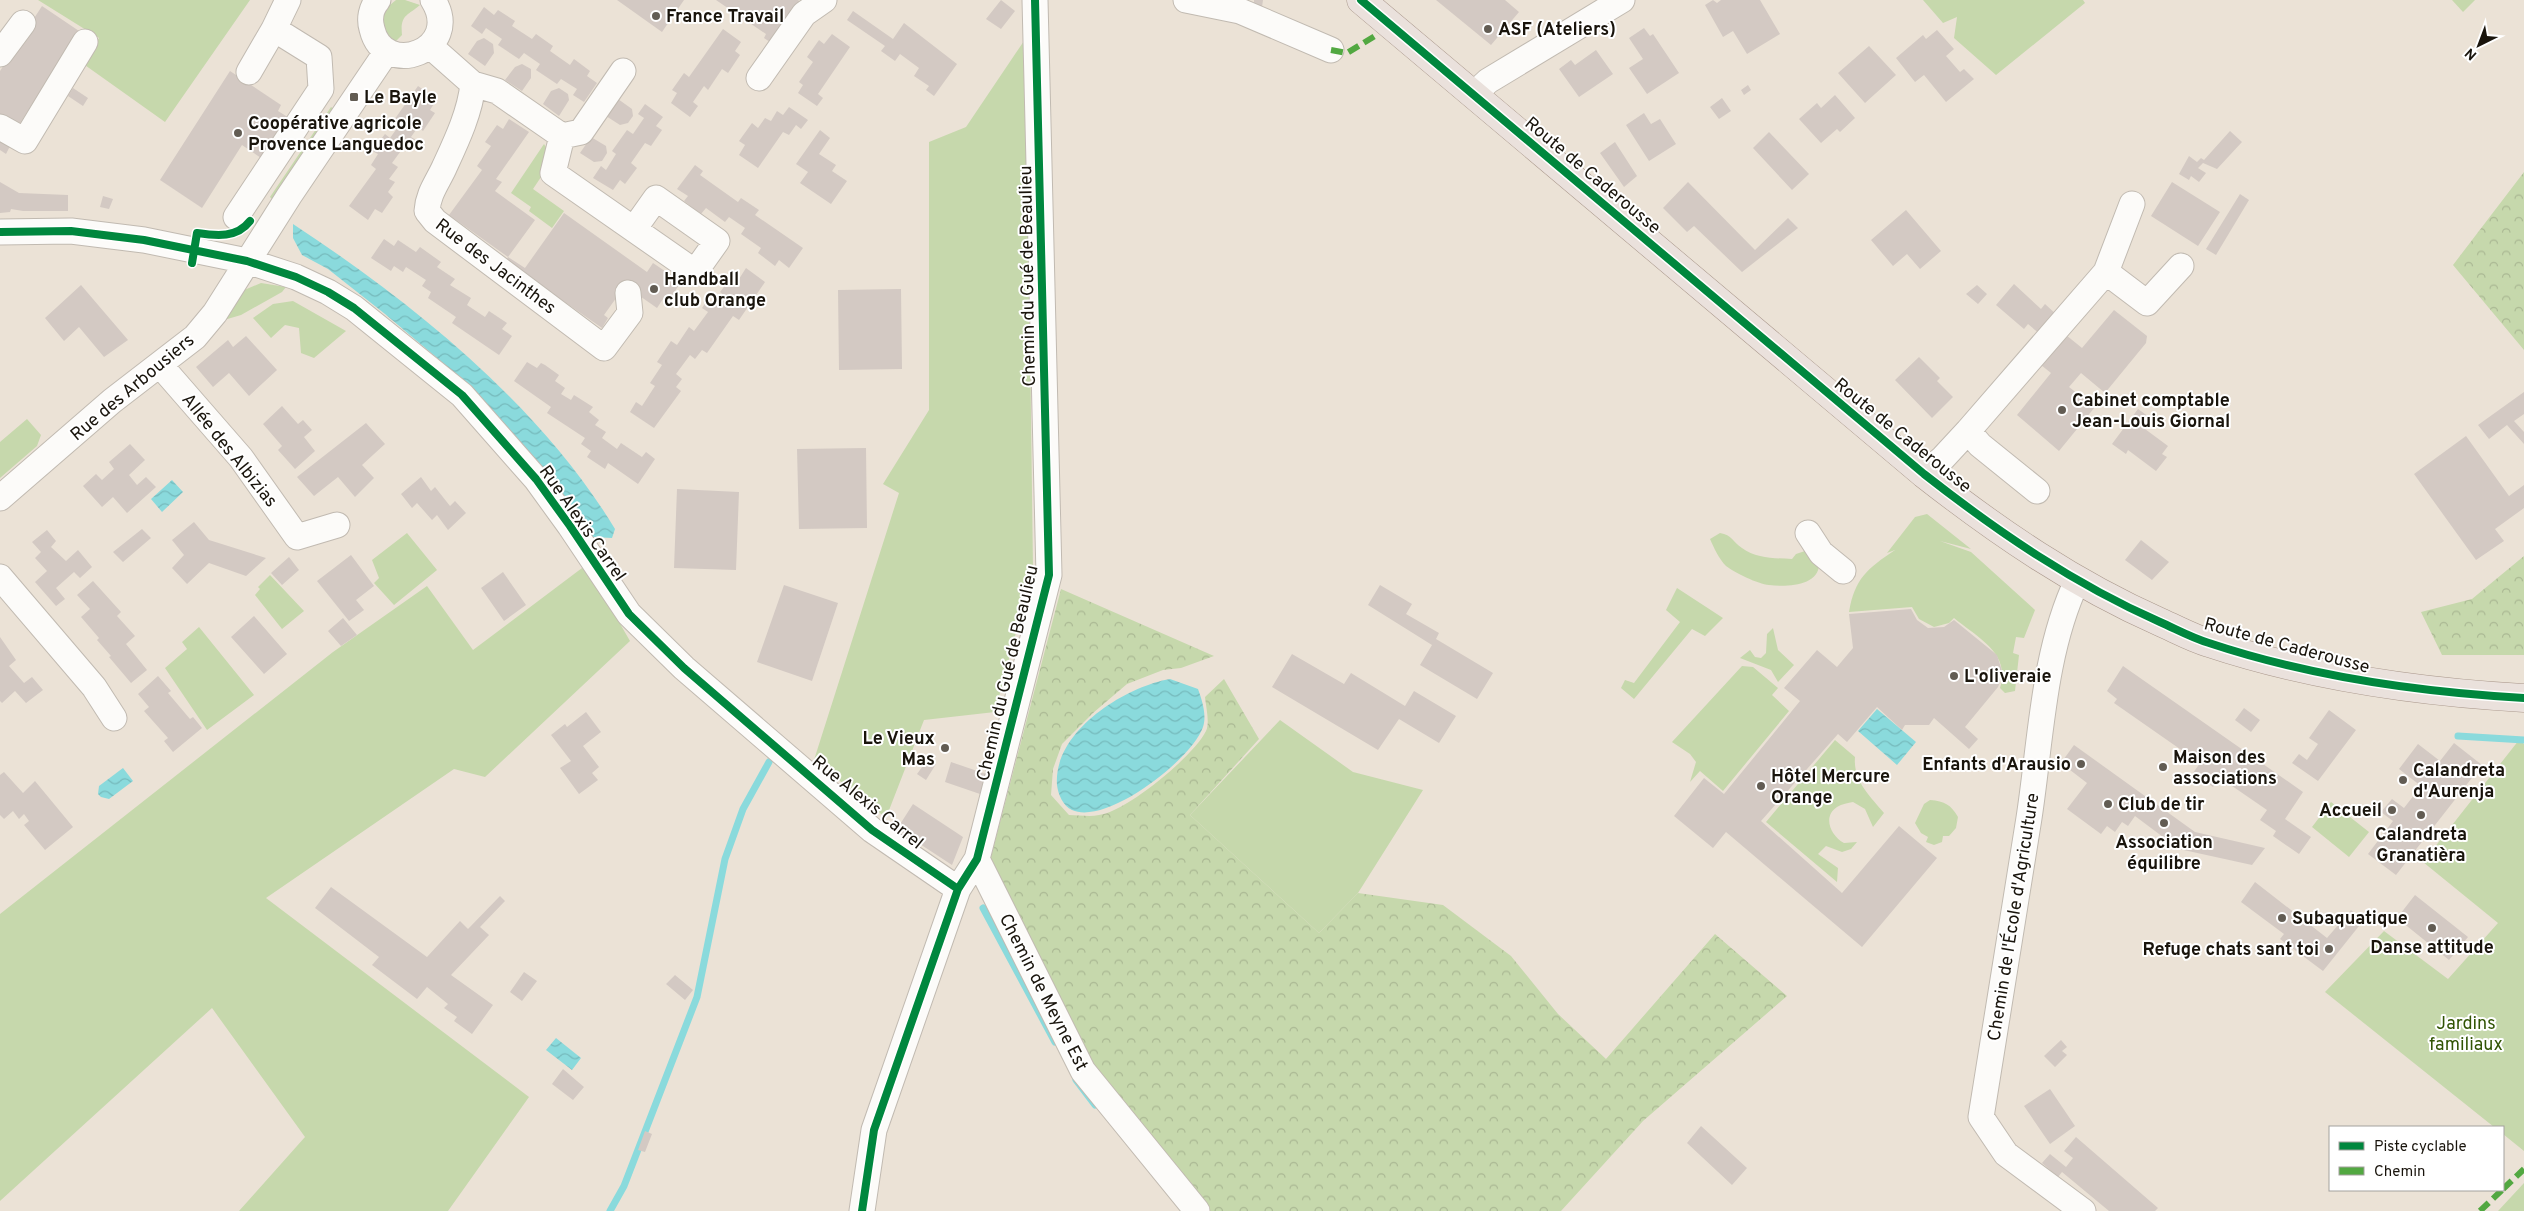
<svg xmlns="http://www.w3.org/2000/svg" width="2524" height="1211" viewBox="0 0 2524 1211" font-family="Overpass,sans-serif">
<defs>
<pattern id="forest-crowns" width="20" height="18" patternUnits="userSpaceOnUse" patternTransform="scale(1.25)"><rect width="20" height="18" fill="#c6d8ac"/><path d="M2 6a3 3 0 1 1 6 0M12 15a3 3 0 1 1 6 0" fill="none" stroke="#aab893"/></pattern>
<pattern id="water-waves" width="16" height="10" patternUnits="userSpaceOnUse" patternTransform="scale(1.25)"><rect width="16" height="10" fill="#8adadc"/><path d="M0 5q4-4 8 0t8 0" fill="none" stroke="#76babc"/></pattern>
</defs>
<rect width="100%" height="100%" fill="#ebe2d6"/>
<path fill="#c6d8ac" d="M38,0H250L165,122L82,63L99,38Z
M396,0H405L420,5C407,16 400,15 402,35L395,42L388,38L382,27L385,9Z
M1923,0H2083L2085,3L1996,75L1954,38L1957,17L1943,23Z
M2452,0H2475L2463,12Z
M1026,38L1033,568L995,712L924,720L886,818L814,760L899,493L883,484L929,410V142L966,127Z
M331,107L334,109L273,200L270,197Z
M544,144L549,152L543,174L533,189L564,211L552,228L529,211L531,207L511,193Z
M261,283L286,287L282,292L241,315L224,320L242,291Z
M293,301L346,331L314,358L301,353L299,328L285,325L271,338L253,318L273,304Z
M27,419L41,435L37,446L0,478V442Z
M1927,514L1971,549L1940,541L1971,552L2035,610L2024,638L2016,637L2013,653L2019,655L2015,691L2005,693L2000,688C2011,653 1978,638 1954,618L1949,623L1934,627L1919,619L1912,607L1849,612C1855,578 1867,569 1895,550L1887,553L1915,517Z
M407,533L437,570L394,605L374,583L379,578L372,560Z
M1720,533C1732,535 1733,542 1742,548C1756,559 1776,558 1792,559L1796,554L1805,551L1819,564C1819,586 1787,587 1769,585C1758,584 1735,573 1726,566C1719,559 1714,548 1710,539Z
M586,565L630,641L485,777L454,769L266,898L529,1097L448,1211H239L305,1137L212,1008L0,1201V914L333,652L427,586L473,650Z
M270,575L304,611L282,629L255,595L260,589L258,587Z
M1677,588L1723,618L1705,636L1692,629L1634,699L1621,688L1625,680L1634,683L1680,622L1666,610Z
M199,627L254,695L207,730L165,668L187,649L182,642Z
M1773,628L1778,650L1794,665L1778,682L1771,670L1740,658L1750,650L1755,657L1761,658L1766,653L1767,634Z
M1742,666L1753,667L1778,688L1772,695L1789,711L1723,791L1700,771L1690,782L1696,762L1690,754L1672,742Z
M1280,720L1353,772L1423,790L1358,893L1319,933L1190,815Z
M1835,740L1855,757C1853,781 1870,796 1884,813L1873,827L1865,809L1853,802C1848,803 1842,804 1837,807C1822,817 1831,836 1844,843L1857,842L1851,849L1842,852L1826,846L1818,854L1838,868L1837,882L1766,822Z
M2519,740L2524,744V1151L2503,1134V1127H2494L2325,992L2384,931L2448,979L2498,923L2423,862Z
M1930,800C1945,801 1951,805 1958,817L1956,828L1949,836H1943L1942,842L1934,845L1926,842L1928,837L1921,833L1915,823L1924,804Z
M2331,802L2369,832L2349,857L2312,827Z
M2524,1183V1211H2498Z"/>
<path fill="url(#forest-crowns)" d="M2524,172V350L2453,265Z
M2524,556V655H2442L2421,612L2472,599Z
M1061,589L1214,656L1181,668L1163,670L1127,684L1093,713L1062,744L1053,769L1051,795L1069,815C1079,815 1090,817 1099,815C1126,812 1194,756 1206,731C1210,723 1206,707 1205,697L1224,679L1259,739L1190,815L1319,933L1358,893L1443,905L1511,956L1558,1014L1606,1059L1715,934L1787,996L1643,1121L1561,1211H1203L1092,1072L988,868Z"/>
<path fill="url(#water-waves)" d="M293,224C412,302 541,406 615,529L612,538L593,537L540,465L494,412L443,363L385,314L328,269L302,255L293,238Z
M172,480L183,492L162,512L151,499Z
M1170,679L1198,689C1202,700 1207,715 1203,727C1193,758 1107,826 1072,810C1063,806 1058,794 1057,785C1053,732 1124,687 1170,679Z
M1877,709L1916,742L1897,765L1858,731Z
M123,768L133,781L109,799L101,797L98,794L99,786Z
M556,1038L581,1058L572,1070L546,1050Z"/>
<g fill="none" stroke-linecap="round" stroke-linejoin="round">
<path stroke="#8adadc" stroke-width="7" d="M2458,736L2524,740
M983,908L1055,1042
M1076,1080L1095,1105
M610,1211L624,1186L697,997L725,859L743,809L769,762"/>
</g>
<path fill="#d3c9c3" d="M617,0H684L662,32Z
M716,0H798L801,2L773,44L764,38L766,34Z
M1001,0L1015,11L1001,29L986,19Z
M1254,0H1263L1262,7L1254,5Z
M1436,0H1505L1519,12L1491,45Z
M1713,0L1717,3L1721,0H1760L1780,34L1747,54L1733,31L1723,37L1705,5Z
M42,6L79,31L17,128L0,116V71Z
M484,7L494,15L498,10L515,21L512,26L532,39L536,34L553,46L550,51L570,65L574,59L590,71L587,76L597,83L584,102L573,95L577,89L561,79L557,84L536,70L540,64L524,53L519,59L498,45L502,39L486,28L482,34L471,26Z
M853,11L893,39L904,23L957,64L934,96L926,90L929,86L914,76L919,68L900,54L895,61L881,51L885,46L847,20Z
M1644,28L1650,36L1653,34L1679,73L1647,94L1629,68L1643,59L1629,38Z
M723,29L741,42L735,51L740,55L728,73L722,69L708,90L704,86L693,102L698,106L690,117L671,103L677,93L672,90L684,73L689,77Z
M1937,30L1954,49L1946,56L1960,72L1964,69L1974,79L1946,102L1924,75L1915,82L1896,58L1923,35L1926,39Z
M832,34L850,47L818,94L823,98L817,106L798,93L803,85L799,82L813,62L807,57L819,40L824,44Z
M484,38L493,44L494,53L485,66L468,54L477,41Z
M1869,46L1896,75L1865,103L1838,73Z
M1596,50L1613,74L1579,97L1559,69L1571,60L1575,65Z
M522,64L531,69V78L522,91L505,80L515,67Z
M230,71L281,105L278,111L294,121L267,162L242,145L202,208L160,180Z
M1748,85L1751,90L1744,95L1741,90Z
M418,86L437,99L430,110L435,113L423,131L418,127L411,137L416,140L408,152L403,148L392,163L398,167L389,179L395,182L388,192L393,197L382,213L375,209L368,220L349,206L376,169L371,165L378,154L372,151L385,134L390,138L398,127L392,123Z
M73,88L88,98L83,106L68,96Z
M559,88L568,94L569,100L559,116L543,104L551,91Z
M1835,95L1855,118L1840,132L1837,129L1821,143L1799,119L1817,103L1821,108Z
M1722,98L1731,111L1719,119L1710,107Z
M618,99L632,109L633,116L628,123L620,125L606,116Z
M645,104L663,117L656,126L662,130L651,146L645,143L631,163L637,168L625,184L620,180L613,190L593,178L601,166L606,170L616,154L612,151L627,130L633,134L644,118L638,114Z
M789,107L808,120L801,129L796,125L789,135L783,132L758,168L739,155L745,145L739,141L752,123L758,128L765,118L771,121L777,111L783,115Z
M1644,113L1651,124L1660,119L1676,144L1649,161L1626,125Z
M509,119L529,132L496,179L502,182L495,191L535,220L508,257L449,215L482,170L477,166L491,146L485,142L497,125L503,129Z
M820,130L830,138L819,154L836,165L832,171L847,181L831,204L800,183L808,172L796,164Z
M2230,131L2242,142L2217,169L2203,163L2198,168L2206,173L2199,182L2191,176L2189,180L2179,174L2189,156L2197,162L2201,158L2204,160Z
M1769,132L1809,174L1792,190L1753,148Z
M0,135L12,142L6,154L0,150Z
M591,137L606,146L607,153L602,161L594,162L580,153Z
M1615,142L1637,176L1624,187L1600,153Z
M695,165L703,171L700,175L738,202L741,198L759,210L755,215L803,248L789,268L779,260L775,266L758,253L761,248L741,234L745,228L729,217L725,222L706,208L701,214L684,201L688,196L677,189Z
M0,182L19,193L68,195V211H23L11,209L10,212L0,213Z
M1688,182L1755,250L1788,218L1798,228L1742,272L1694,226L1687,232L1663,208Z
M2172,182L2220,212L2198,246L2151,216Z
M2240,194L2249,200L2216,255L2206,249Z
M103,196L113,199L109,209L100,207Z
M1906,210L1941,251L1920,269L1907,254L1893,266L1871,240Z
M564,213L647,272L653,263L681,282L669,300L665,296L657,308L634,292L637,286L629,280L604,315L608,318L602,328L506,261L508,257L525,268Z
M384,239L394,246L398,240L416,252L420,247L441,262L437,267L455,279L450,285L471,298L467,305L485,317L489,311L507,323L502,329L512,336L499,355L452,323L456,317L428,298L431,292L422,286L426,280L406,267L403,272L394,266L391,271L371,258Z
M746,268L765,282L739,320L733,316L707,353L702,350L695,359L690,355L676,374L682,379L676,387L681,391L654,428L630,412L636,402L642,406L655,386L650,383L662,365L657,362L671,341L677,345L689,327L694,331L708,312L702,308L708,299L719,307L726,297L720,292L730,279L733,275L739,279Z
M2014,284L2041,309L2045,304L2058,316L2041,335L2028,324L2024,329L1996,305Z
M81,285L128,340L104,357L79,327L64,341L45,318Z
M1977,285L1987,294L1978,304L1966,294Z
M901,289L902,369L839,370L838,290Z
M2114,310L2147,336L2146,343L2105,393L2081,373L2069,387L2095,407L2059,451L2017,415L2051,373L2041,365L2066,335L2082,348Z
M246,336L277,370L249,396L229,373L213,387L196,367L228,340L233,347Z
M1919,357L1940,378L1937,381L1953,397L1932,418L1895,380Z
M527,362L537,368L541,363L545,365L559,375L555,381L565,388L561,394L571,400L574,395L593,407L589,412L599,420L595,425L606,432L602,438L617,449L621,443L642,457L646,452L655,459L638,484L608,463L605,469L587,457L591,451L581,444L585,438L547,413L551,407L514,381Z
M2524,392V414L2514,421L2524,432V444L2507,425L2489,439L2478,425Z
M282,406L298,424L303,420L312,430L304,437L315,451L295,469L278,450L282,446L263,424Z
M2138,409L2152,419L2145,429L2168,446L2162,454L2167,457L2156,471L2128,450L2126,454L2112,444Z
M366,423L385,444L362,465L374,478L355,497L338,477L314,496L297,477Z
M2466,436L2509,496L2524,485V508L2495,529L2504,541L2476,560L2414,474Z
M130,444L145,460L129,475L137,485L146,477L156,487L127,513L113,497L102,507L83,486L96,474L102,480L114,469L109,462Z
M866,448L867,528L799,529L797,449Z
M421,477L431,491L435,487L450,506L455,501L466,513L448,530L437,515L432,520L417,503L412,508L401,494Z
M677,489L739,492L736,570L674,568Z
M194,522L209,540L266,558L246,576L209,563L187,584L172,568L184,555L172,540Z
M142,529L151,538L123,562L113,552Z
M47,530L56,541L51,547L66,561L78,550L92,567L80,578L74,572L56,588L65,599L56,606L35,582L47,571L35,558L41,552L32,542Z
M2141,540L2169,562L2152,580L2125,560Z
M351,555L374,586L356,600L364,610L349,621L317,581Z
M289,557L299,570L282,585L271,573Z
M503,572L526,605L504,621L481,588Z
M93,581L121,612L117,616L135,636L126,644L147,670L131,683L109,657L111,656L97,640L99,638L81,617L90,609L77,595Z
M784,585L838,603L812,681L757,662Z
M1380,585L1412,604L1406,614L1439,633L1436,639L1493,673L1477,699L1420,665L1432,645L1368,605Z
M1911,609L1917,620L1928,628L1944,627L1954,620L1997,655L2003,674L1998,687L1965,727L1978,739L1969,749L1934,718L1929,725H1905L1902,730L1877,707L1847,742L1838,734L1761,821L1842,893L1899,826L1937,858L1862,947L1726,832L1713,848L1674,816L1704,778L1724,794L1800,701L1784,688L1817,650L1837,667L1853,648L1849,614Z
M254,616L287,654L264,674L231,637Z
M343,618L357,635L341,646L328,631Z
M0,637L16,660L9,666L24,683L32,677L43,690L26,703L15,691L2,703L0,701Z
M1292,654L1344,684L1351,673L1405,706L1414,691L1456,716L1439,743L1399,719L1378,750L1272,687Z
M2123,666L2303,792L2285,819L2311,837L2299,854L2273,836L2276,831L2260,820L2267,810L2219,777L2213,787L2193,773L2200,763L2114,703L2117,699L2107,691Z
M158,676L171,691L168,693L190,719L193,717L202,728L173,752L164,741L168,738L144,711L149,707L138,694Z
M2244,708L2260,720L2251,732L2235,720Z
M2329,710L2356,730L2318,781L2292,763L2299,754L2307,760L2318,744L2309,738Z
M586,712L601,732L583,746L599,767L592,773L598,780L579,794L560,768L571,761L551,735L565,724L567,727Z
M2454,743L2482,765L2396,875L2368,854L2393,821L2381,812L2392,799L2404,808L2421,786L2399,769L2418,744L2440,761Z
M2074,745L2195,832L2265,848L2252,865L2179,849L2135,816L2128,826L2122,822L2115,832L2107,826L2101,834L2067,809L2087,783L2061,763Z
M951,762L986,774L980,794L945,782Z
M925,763L936,764L926,780L917,774Z
M4,772L23,793L35,781L73,827L45,850L24,825L29,821L24,814L19,819L13,811L4,819L0,815V775Z
M913,804L963,837L952,865L897,829Z
M2255,882L2327,938L2351,910L2363,921L2323,971L2280,939L2284,934L2241,902Z
M331,887L427,957L460,921L468,929L500,896L505,901L480,927L489,935L451,975L493,1005L472,1034L454,1021L457,1017L444,1008L448,1004L427,987L417,999L372,965L379,957L315,908Z
M2415,895L2468,937L2449,960L2397,918Z
M524,972L537,981L522,1001L510,992Z
M675,975L693,990L685,1000L666,984Z
M2061,1040L2067,1047L2062,1051L2067,1055L2055,1067L2044,1056Z
M563,1069L584,1087L573,1100L552,1084Z
M2050,1089L2075,1126L2050,1144L2024,1106Z
M1701,1126L1747,1168L1732,1185L1687,1143Z
M645,1131L652,1134L645,1152L638,1150Z
M2076,1137L2158,1208L2155,1211H2109L2062,1172L2058,1177L2042,1163L2050,1154L2066,1167L2073,1158L2064,1151Z"/>
<g fill="none" stroke-linecap="round" stroke-linejoin="round">
<defs>
<path id="minor" d="M378,0C371,8 369,19 372,29C384,80 464,50 433,0
M1186,0L1240,11L1331,50
M430,46L473,84L497,91L562,136L581,132L623,71
M0,54L23,23
M249,72L274,29
M759,78L804,14L824,0
M473,84C470,113 456,142 444,168C437,183 428,194 427,211L435,221L604,348L630,313L628,293
M1473,95L1488,81L1622,0
M0,127L25,141L85,42
M562,136L553,173L695,272L717,241L656,198L634,229
M236,217L321,89L319,57L274,29L288,0
M0,232L71,231L144,240L247,261L296,277L328,292L354,308L462,395L536,479L570,526L629,614L684,668L872,830L958,889
M2106,272L2147,303L2181,266
M160,365L241,458L297,537L337,525
M1968,431L1980,445L2037,491
M1924,474L1943,458L1968,431L2106,272L2132,204
M0,498L112,401L195,337L215,313L289,196L387,51
M1808,533L1821,553L1843,571
M0,577L94,687L114,718
M2077,581C2043,653 2041,740 2029,818C2014,917 1997,1017 1981,1117L2006,1154L2083,1211
M977,859L1083,1071L1197,1211
M862,1211L874,1130L958,889L977,859L1049,575L1035,0"/>
<path id="major" d="M1361,0L1924,474C1998,532 2074,584 2160,622C2176,629 2192,638 2209,643C2311,677 2417,692 2524,698"/>
</defs>
<use href="#minor" stroke="#c1bab1" stroke-width="27"/>
<use href="#major" stroke="#aa988c" stroke-width="29"/>
<use href="#minor" stroke="#fcfbf9" stroke-width="25"/>
<use href="#major" stroke="#eae1dc" stroke-width="28"/>
<path stroke="#52a841" stroke-width="6" stroke-dasharray="12 6" stroke-linecap="butt" d="M1331,50L1347,53L1375,36
M2503,1189L2524,1169
M2480,1211L2502,1190"/>
<defs>
<path id="cycleway" d="M1361,0L1924,474C1998,532 2074,584 2160,622C2176,629 2192,638 2209,643C2311,677 2417,692 2524,698
M0,232L71,231L144,240L247,261L296,277L328,292L354,308L462,395L536,479L570,526L629,614L684,668L872,830L958,889
M192,263L197,233C217,236 237,238 250,221
M862,1211L874,1130L958,889L977,859L1049,575L1035,0"/>
</defs>
<use href="#cycleway" stroke="#fff" stroke-width="11"/>
<use href="#cycleway" stroke="#00873e" stroke-width="8"/>
</g>
<g fill="#625c53" stroke="#fff" stroke-width="2">
<circle cx="656" cy="16" r="5"/>
<circle cx="1488" cy="29" r="5"/>
<rect x="349" y="92" width="10" height="10" rx="2.5"/>
<circle cx="238" cy="133" r="5"/>
<circle cx="654" cy="289" r="5"/>
<circle cx="2062" cy="410" r="5"/>
<circle cx="1954" cy="676" r="5"/>
<circle cx="945" cy="748" r="5"/>
<circle cx="2081" cy="764" r="5"/>
<circle cx="2163" cy="767" r="5"/>
<circle cx="2403" cy="780" r="5"/>
<circle cx="1761" cy="786" r="5"/>
<circle cx="2108" cy="804" r="5"/>
<circle cx="2392" cy="810" r="5"/>
<circle cx="2421" cy="815" r="5"/>
<circle cx="2164" cy="823" r="5"/>
<circle cx="2282" cy="918" r="5"/>
<circle cx="2432" cy="928" r="5"/>
<circle cx="2329" cy="949" r="5"/>
</g>
<g text-anchor="middle" stroke-width="4" stroke-linejoin="round" paint-order="stroke">
<g font-size="18" font-weight="bold" fill="#19140c" stroke="#fff" text-anchor="start">
<text x="666" y="22">France Travail</text>
<text x="1498" y="35">ASF (Ateliers)</text>
<text x="364" y="103">Le Bayle</text>
<text x="248" y="129">Coopérative agricole<tspan x="248" dy="21">Provence Languedoc</tspan></text>
<text x="664" y="285">Handball<tspan x="664" dy="21">club Orange</tspan></text>
<text x="2072" y="406">Cabinet comptable<tspan x="2072" dy="21">Jean-Louis Giornal</tspan></text>
<text x="1964" y="682">L'oliveraie</text>
<text x="935" y="744" text-anchor="end">Le Vieux<tspan x="935" dy="21">Mas</tspan></text>
<text x="2173" y="763">Maison des<tspan x="2173" dy="21">associations</tspan></text>
<text x="2071" y="770" text-anchor="end">Enfants d'Arausio</text>
<text x="2413" y="776">Calandreta<tspan x="2413" dy="21">d'Aurenja</tspan></text>
<text x="1771" y="782">Hôtel Mercure<tspan x="1771" dy="21">Orange</tspan></text>
<text x="2118" y="810">Club de tir</text>
<text x="2382" y="816" text-anchor="end">Accueil</text>
<text x="2421" y="840" text-anchor="middle">Calandreta<tspan x="2421" dy="21">Granatièra</tspan></text>
<text x="2164" y="848" text-anchor="middle">Association<tspan x="2164" dy="21">équilibre</tspan></text>
<text x="2292" y="924">Subaquatique</text>
<text x="2432" y="953" text-anchor="middle">Danse attitude</text>
<text x="2319" y="955" text-anchor="end">Refuge chats sant toi</text>
</g>
<g font-size="18" fill="#19140c" stroke="#fff">
<text transform="translate(1593 175) rotate(40)" y="6">Route de Caderousse</text>
<text transform="translate(496 266) rotate(37)" y="6">Rue des Jacinthes</text>
<text transform="translate(1027 276) rotate(-91)" y="6">Chemin du Gué de Beaulieu</text>
<text transform="translate(132 387) rotate(-40)" y="6">Rue des Arbousiers</text>
<text transform="translate(1903 435) rotate(39)" y="6">Route de Caderousse</text>
<text transform="translate(230 450) rotate(51)" y="6">Allée des Albizias</text>
<text transform="translate(583 523) rotate(55)" y="6">Rue Alexis Carrel</text>
<text transform="translate(2287 645) rotate(15)" y="6">Route de Caderousse</text>
<text transform="translate(1007 673) rotate(-77)" y="6">Chemin du Gué de Beaulieu</text>
<text transform="translate(868 802) rotate(39)" y="6">Rue Alexis Carrel</text>
<text transform="translate(2013 917) rotate(-81)" y="6">Chemin de l'École d'Agriculture</text>
<text transform="translate(1044 992) rotate(63)" y="6">Chemin de Meyne Est</text>
</g>
<g font-size="18" fill="#315404" stroke="#fff">
<text x="2466" y="1029">Jardins<tspan x="2466" dy="21">familiaux</tspan></text>
</g>
</g>
<rect x="2329" y="1126" width="175" height="65" fill="#ffffff" stroke="#a3a19e"/>
<rect x="2339" y="1142" width="25" height="8" fill="#00873e" stroke="#a3a19e"/>
<text x="2374" y="1151" font-size="15" fill="#19140c">Piste cyclable</text>
<rect x="2339" y="1167" width="25" height="8" fill="#52a841" stroke="#a3a19e"/>
<text x="2374" y="1176" font-size="15" fill="#19140c">Chemin</text>
<g transform="translate(2479 45) rotate(222)" stroke="#ffffff" stroke-width="4" paint-order="stroke">
<path d="M0-4L9 19L0 12L-9 19Z" fill="#19140c"/>
<text y="-8" font-size="14" font-weight="bold" text-anchor="middle" fill="#19140c">N</text>
</g>
</svg>
